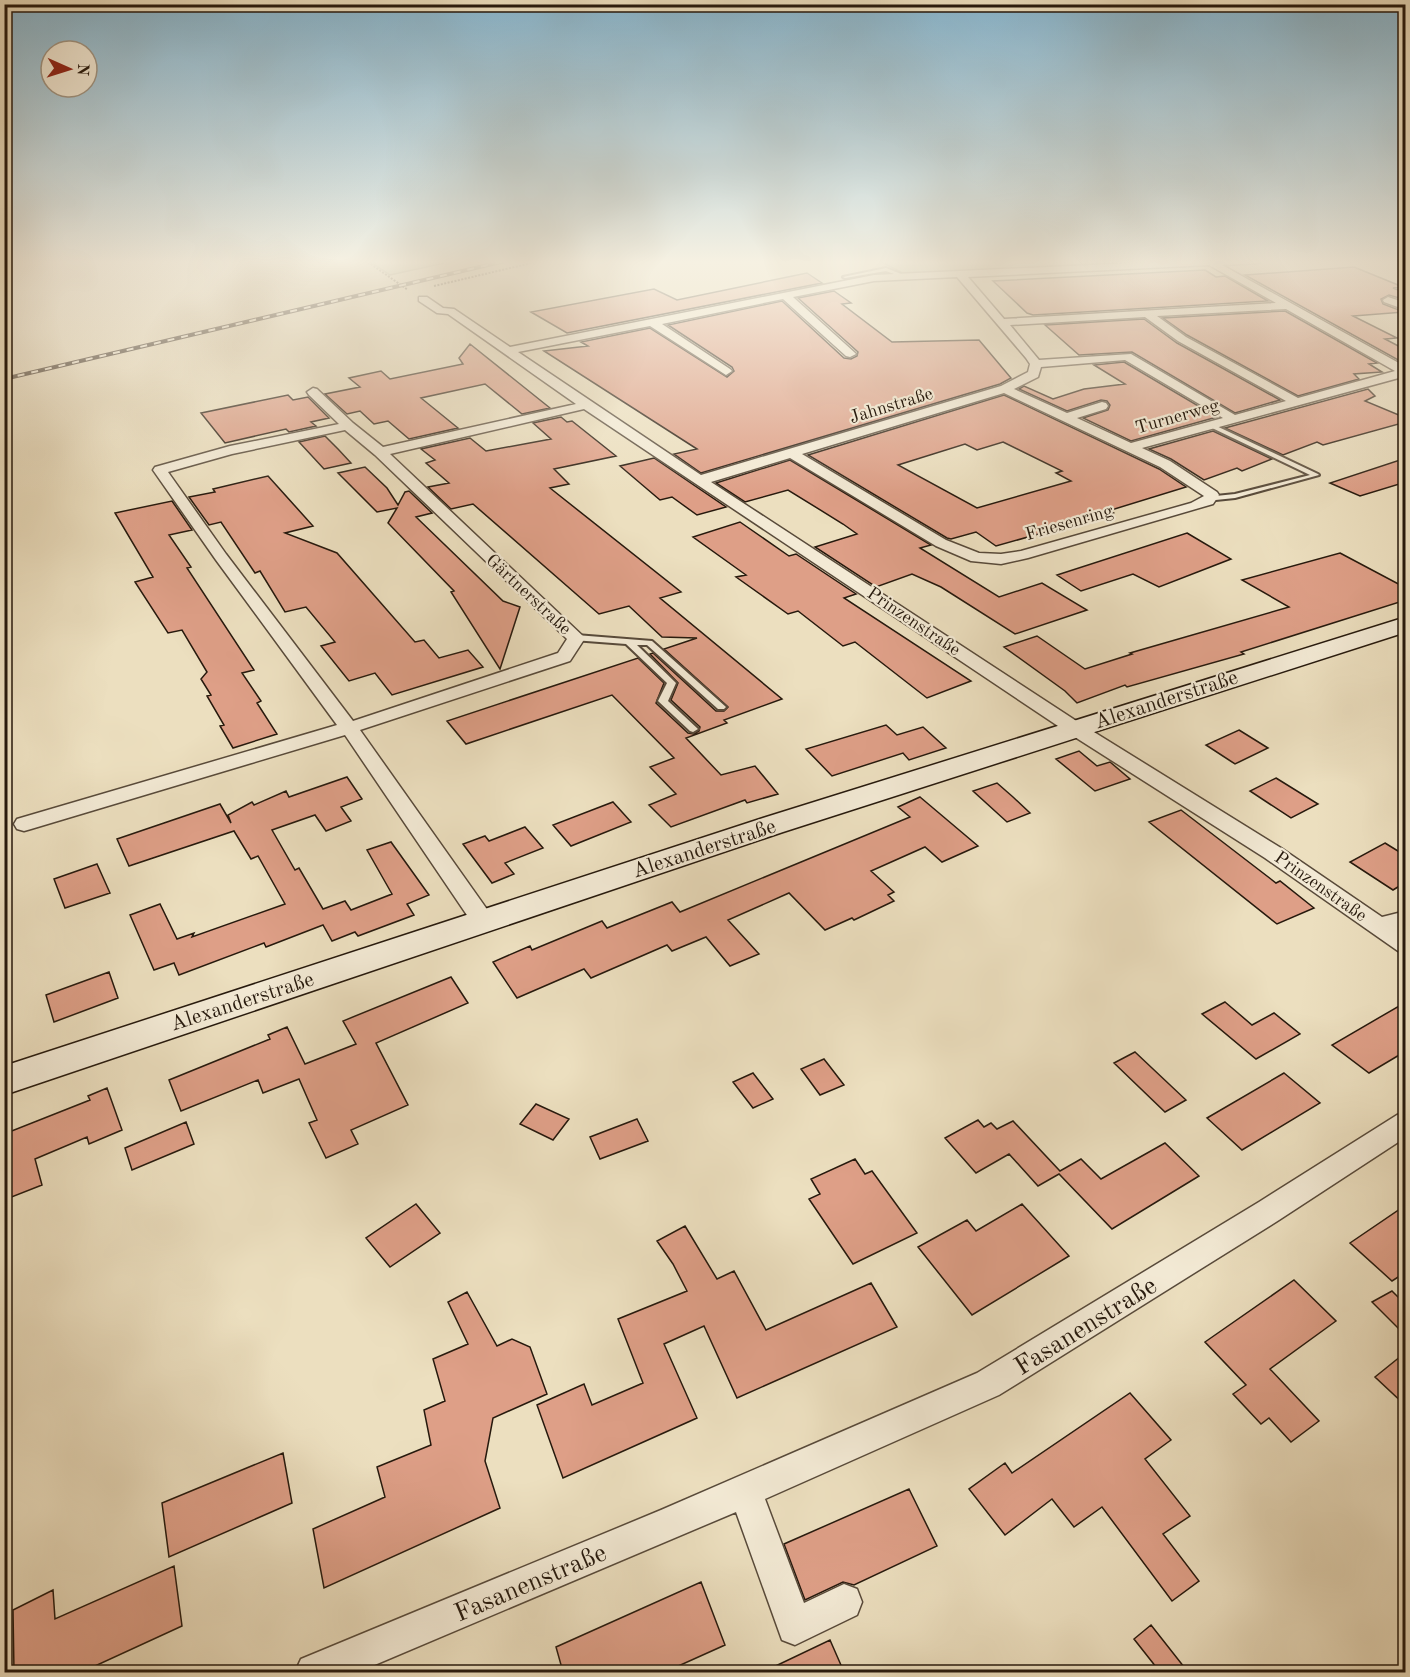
<svg xmlns="http://www.w3.org/2000/svg" width="1410" height="1677" viewBox="0 0 1410 1677" font-family="'Old Standard TT',serif">
<rect width="100%" height="100%" fill="#ecdfbf"/>
<filter id="stains"><feTurbulence type="fractalNoise" baseFrequency=".00333" numOctaves="4"/><feColorMatrix values="0 0 0 0 .2 0 0 0 0 .09 0 0 0 0 .02 0 0 0 .5 -.17"/></filter>
<radialGradient id="worn" r=".72"><stop offset=".6" stop-color="#630" stop-opacity="0"/><stop offset="1" stop-color="#630" stop-opacity=".3"/></radialGradient>
<path fill="#b6c294" stroke="#6e6e50" stroke-width="1.5" d="M368,260H458L390,275Z
M878,260H1259L908,276Z"/>
<path fill="#de9f87" stroke="#26190d" stroke-width="1.5" fill-rule="evenodd" d="M1354,267L1403,287L1393,288L1406,293V300L1389,295L1381,299L1383,304L1404,312L1353,316L1397,338L1385,339L1406,350V361H1400L1245,275Z
M1205,270L1216,277L1225,276L1268,301L1033,315L1027,313L993,281Z
M807,273L822,283L567,333L531,312L654,289L677,300Z
M834,291L851,303L842,304L892,342L979,340L1011,378L1000,384L701,473L674,454L697,449L544,351L588,346L581,342L650,328L727,377L734,371L732,367L668,325L782,301L844,358L851,359L857,356L858,352L798,298Z
M1285,311L1377,363L1369,364L1382,372L1354,374L1359,379L1298,396L1187,335L1163,318Z
M1144,319L1177,343L1280,400L1235,413L1132,352L1079,355L1045,325Z
M470,344L550,408L522,414L485,384L421,398L458,428L409,439L388,421L374,424L360,411L347,414L325,394L360,387L349,378L381,371L390,379L463,364L459,358Z
M1124,362L1217,417L1131,441L1083,418L1108,410L1110,405L1107,401L1101,400L1067,411L1019,389L1024,386L1053,399L1084,389L1125,384L1094,365Z
M1368,389L1375,396L1365,401L1406,418V422L1323,445L1317,442L1283,455L1225,428Z
M288,395L293,400L308,397L329,418L311,422L316,426L289,432L286,429L225,443L201,413Z
M1004,395L1159,469L1186,487L1108,511L1113,513L996,546L976,532L951,539L947,538L808,455ZM1003,442L1062,471L1056,473L1071,481L977,508L898,465L965,444L977,450Z
M561,417L567,422L572,421L616,456L554,469L569,484L550,488L681,592L660,598L782,699L724,720L727,723L686,738L721,775L755,766L778,794L747,803L745,800L671,827L649,805L676,794L650,767L674,758L612,695L466,744L447,721L638,658L664,683L656,703L688,733L694,734L699,731L700,727L671,700L678,683L650,654L653,653L716,711H724L728,707L664,649L697,638L662,637L629,606L599,614L473,504L451,509L428,487L449,483L426,463L435,460L421,449L470,438L486,451L551,439L533,423Z
M1213,431L1272,459L1242,471L1237,468L1204,480L1171,459L1149,449Z
M325,436L338,449L351,463L324,469L299,442Z
M654,458L726,507L697,515L672,497L660,500L620,466Z
M1406,458V482L1360,496L1330,483Z
M790,460L931,545L920,548L999,597L1042,583L1087,610L1015,634L941,587L912,574L876,587L815,547L857,534L843,524L788,490L745,502L716,483Z
M365,467L387,488L398,505L405,492L409,491L432,513L416,517L503,601L520,607L500,669L451,592L454,591L388,523L397,508L377,512L338,473Z
M268,476L313,526L285,533L337,553L415,642L424,640L439,658L468,650L483,667L392,695L375,673L349,681L321,646L335,642L306,607L285,612L260,571L255,573L221,522L209,525L189,497L215,492L213,489Z
M172,501L192,530L169,535L191,567L187,568L254,670L242,673L261,701L257,703L277,734L233,748L220,726L224,725L207,696L211,695L201,679L207,672L182,630L168,633L135,582L153,577L115,513Z
M740,522L789,556L796,554L856,594L844,598L971,681L927,698L855,642L843,646L798,611L788,614L736,577L746,575L693,537Z
M1187,533L1231,559L1159,587L1133,574L1081,591L1057,575Z
M1340,553L1406,588V600L1241,652L1244,654L1127,687L1125,685L1077,703L1065,691L1004,647L1037,636L1085,669L1132,654L1130,653L1289,607L1242,580Z
M886,725L897,735L923,727L946,748L909,760L903,753L832,776L806,749Z
M1239,730L1268,748L1235,764L1206,745Z
M1079,751L1097,766L1110,762L1130,779L1095,791L1056,759Z
M347,777L362,799L341,807L351,821L326,831L315,815L272,830L295,870L299,868L323,909L345,901L351,910L392,894L367,850L391,842L429,895L407,904L414,915L358,936L355,932L332,941L323,925L266,947L264,943L179,975L174,963L154,970L130,915L160,904L177,939L194,933L192,937L285,904L258,856L251,859L234,831L129,866L117,839L220,804L231,823L228,815L252,802L254,805L286,791L289,797Z
M1276,778L1318,804L1291,818L1250,791Z
M997,783L1013,797L1030,813L1007,822L973,791Z
M920,797L978,846L942,862L925,847L871,871L894,892L888,895L894,901L854,920L852,918L825,930L789,893L728,920L759,954L730,966L706,937L672,951L667,945L591,978L584,969L517,998L493,962L530,946L532,950L602,921L607,928L672,902L680,912L910,817L898,807Z
M613,802L631,822L571,846L553,825Z
M1181,810L1276,883L1280,881L1314,908L1277,924L1149,822Z
M525,827L543,848L505,863L514,874L492,883L463,844L485,836L489,841Z
M1385,843L1406,856V882L1393,890L1350,862Z
M97,864L110,893L65,908L54,879Z
M109,972L118,998L54,1022L46,995Z
M451,977L468,1003L376,1043L408,1105L351,1130L358,1144L326,1158L309,1123L317,1120L299,1079L263,1093L258,1080L181,1111L169,1080L270,1039L268,1035L287,1027L305,1064L356,1044L343,1021Z
M1225,1002L1252,1025L1274,1013L1300,1034L1256,1059L1202,1014Z
M1406,1002V1051L1369,1073L1332,1045Z
M1135,1052L1186,1100L1165,1112L1114,1063Z
M824,1059L844,1085L820,1095L801,1069Z
M753,1073L773,1099L753,1108L733,1082Z
M1284,1073L1320,1103L1242,1150L1207,1118Z
M107,1088L122,1130L89,1144L87,1137L35,1159L42,1185L4,1200V1134L90,1100L88,1096Z
M536,1104L569,1119L553,1140L520,1124Z
M637,1119L648,1141L600,1159L590,1137Z
M978,1120L984,1127L991,1123L997,1129L1013,1121L1060,1171L1081,1159L1101,1179L1165,1143L1199,1176L1112,1229L1059,1174L1038,1186L1009,1154L976,1173L945,1138Z
M186,1122L194,1144L132,1170L125,1148Z
M855,1159L865,1174L872,1171L917,1233L853,1264L809,1199L820,1194L811,1179Z
M416,1204L440,1233L390,1267L366,1238Z
M1022,1204L1069,1256L972,1315L918,1247L967,1220L976,1231Z
M1406,1205V1272L1392,1281L1350,1243Z
M685,1226L717,1279L734,1271L766,1330L871,1283L897,1327L737,1398L704,1326L664,1344L697,1418L563,1478L537,1405L584,1384L592,1405L643,1383L618,1319L687,1291L673,1264L657,1241Z
M1294,1280L1336,1321L1270,1369L1319,1421L1291,1442L1269,1418L1261,1424L1233,1394L1246,1385L1205,1342Z
M1392,1291L1406,1305V1336L1372,1302Z
M467,1292L497,1346L512,1339L530,1347L547,1394L493,1418L485,1461L500,1508L324,1588L313,1529L385,1497L377,1467L431,1445L424,1410L445,1401L433,1359L468,1344L448,1302Z
M1406,1352V1406L1375,1377Z
M1130,1393L1171,1440L1145,1459L1190,1516L1163,1534L1199,1581L1172,1601L1102,1507L1074,1527L1052,1499L1005,1535L969,1489L1005,1463L1012,1473Z
M283,1453L292,1503L169,1557L162,1503Z
M909,1489L937,1546L854,1585L843,1582L805,1600L784,1544Z
M174,1566L182,1626L82,1672H14L13,1610L53,1590L55,1619Z
M701,1582L725,1645L665,1672H563L556,1647Z
M1151,1625L1188,1672H1160L1134,1639Z
M830,1640L844,1672H763Z"/>
<g fill="none" stroke-linecap="round" stroke-linejoin="round">
<defs>
<path id="lane" d="M886,268L906,276L902,277L886,271L845,278L843,277Z
M1210,423L1318,474L1319,475L1235,498L1206,501V497L1235,494L1310,475L1208,426L1207,425Z
M576,635L652,641L726,707L724,709H718L647,645H637L676,683L668,701L698,729L693,732L690,731L658,701L667,683L626,644L573,640L572,638Z"/>
<path id="street" d="M1199,260H1264L1259,263L1222,265L1406,367V376L1142,448L1170,461L1217,492L1219,495L1213,504L1028,558L1001,564L971,561L936,546L790,458L711,482L1081,724L1281,848L1382,917L1406,911V927L1399,929L1406,933V953L1398,951L1265,858L1067,732L584,409L390,454L585,638L570,661L360,730L491,915L494,921L491,927L483,929L475,927L345,735L31,829L24,831L17,829L14,824L17,819L337,725L216,560L153,470L155,467L230,446L339,424L309,395L307,392L313,388L317,389L353,423L383,447L576,404L448,314L437,313L419,301V297H427L443,308L454,309L510,347L874,275ZM1209,265L1276,303L1004,319L968,277ZM957,277L1026,358L1030,364L1028,372L1001,386L701,475L518,352L650,326L726,375L732,371L730,369L662,324L783,299L846,356L850,357L856,354L854,352L793,297L874,281ZM1286,309L1395,371L1298,398L1186,337L1157,316ZM1145,317L1178,341L1286,401L1235,415L1131,354L1039,360L1010,325ZM1125,360L1223,418L1131,443L1077,418L1106,409L1108,406L1106,403L1102,402L1067,413L1014,389L1038,377L1041,367ZM1004,393L1160,467L1204,496L1191,503L1021,551L1001,554L979,553L946,540L802,454ZM345,430L375,455L567,639L558,653L353,721L226,554L168,472L232,454Z
M1388,297L1406,303V310L1384,302L1383,300Z
M1406,1112V1137L1279,1220L999,1395L765,1499L804,1603L844,1584L857,1589L862,1602L857,1615L795,1645L782,1640L736,1512L358,1672H295L301,1659L661,1510L977,1373L1259,1202L1397,1115Z"/>
<path id="secondary" d="M1406,617V632L783,832L4,1095V1066L763,818Z"/>
</defs>
<use href="#lane" stroke="#584a3a" stroke-width="4"/>
<use href="#street" stroke="#584a3a" stroke-width="3"/>
<use href="#secondary" stroke="#26190d" stroke-width="3"/>
<path stroke="#26190d" stroke-width="2" stroke-dasharray="2 1.5" stroke-linecap="butt" d="M365,260L408,290
M434,286L544,260"/>
<use href="#lane" fill="#f3ead5" fill-rule="evenodd"/>
<use href="#street" fill="#f3ead5" fill-rule="evenodd"/>
<use href="#secondary" fill="#f3ead5" fill-rule="evenodd"/>
<defs>
<path id="rail" d="M4,379L509,260"/>
</defs>
<use href="#rail" stroke="#26190d" stroke-width="4"/>
<use href="#rail" stroke="#f3ead5" stroke-width="2" stroke-dasharray="7" stroke-linecap="butt"/>
</g>
<linearGradient id="sky" x2="0" y2="1"><stop stop-color="#88b8d2"/><stop offset="0.53" stop-color="#f6f1e2"/><stop offset="1" stop-color="#f6f1e2" stop-opacity="0"/></linearGradient>
<rect width="1410" height="495" fill="url(#sky)"/>
<g text-anchor="middle" stroke-width="4.5" stroke-linejoin="round" paint-order="stroke">
<g font-size="18" fill="#26190d" stroke="#f3ead5">
<text transform="translate(891 405) rotate(-17)" y="6">Jahnstraße</text>
<text transform="translate(1177 416) rotate(-16)" y="6">Turnerweg</text>
<text transform="translate(1069 522) rotate(-16)" y="6">Friesenring</text>
<text transform="translate(529 594) rotate(43)" y="6">Gärtnerstraße</text>
<text transform="translate(914 621) rotate(34)" y="6">Prinzenstraße</text>
<text transform="translate(1321 886) rotate(35)" y="6">Prinzenstraße</text>
</g>
<g font-size="21" fill="#26190d" stroke="#f3ead5">
<text transform="translate(1166 699) rotate(-18)" y="7">Alexanderstraße</text>
<text transform="translate(704 848) rotate(-18)" y="7">Alexanderstraße</text>
<text transform="translate(242 1001) rotate(-18)" y="7">Alexanderstraße</text>
</g>
<g font-size="26" fill="#26190d" stroke="#f3ead5">
<text transform="translate(1085 1325) rotate(-32)" y="9">Fasanenstraße</text>
<text transform="translate(530 1582) rotate(-23)" y="9">Fasanenstraße</text>
</g>
</g>
<rect width="1410" height="1677" fill="none" stroke="#ecdfbf" stroke-width="24"/>
<rect x="6" y="6" width="1398" height="1665" fill="none" stroke="#26190d" stroke-width="3"/>
<rect x="12" y="12" width="1386" height="1653" fill="none" stroke="#26190d" stroke-width="1.5"/>
<g transform="translate(69 69) rotate(93)"><circle r="28" fill="#f3ead5" stroke="#a19685" stroke-width="1.5"/>
<path d="M0-4.5L10 22L0 15L-10 22Z" fill="#8f2418"/>
<text y="-9" font-size="16" font-weight="bold" text-anchor="middle" fill="#26190d">N</text>
</g>
<rect width="100%" height="100%" filter="url(#stains)"/>
<rect width="100%" height="100%" fill="url(#worn)"/>
</svg>
